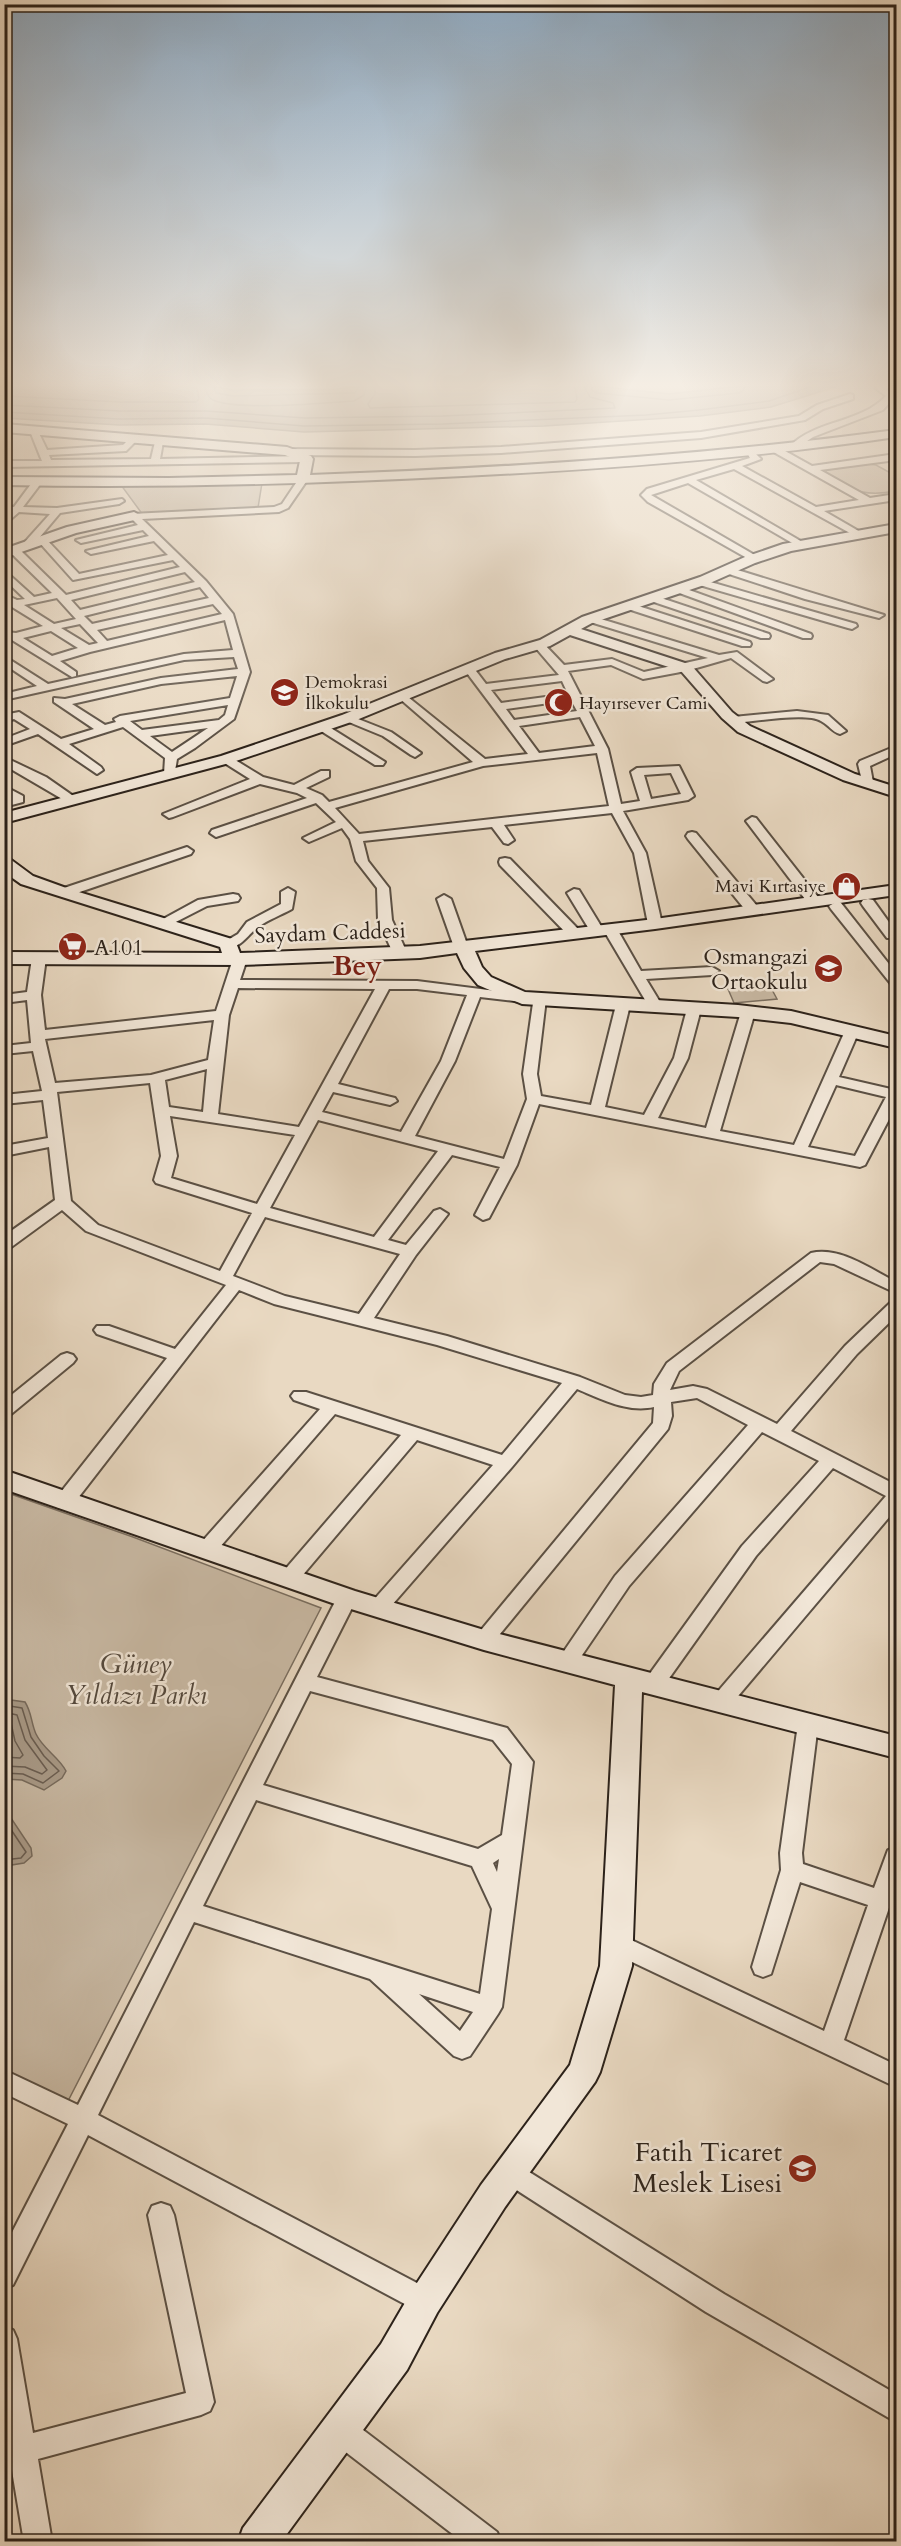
<svg xmlns="http://www.w3.org/2000/svg" width="901" height="2546" viewBox="0 0 901 2546" font-family="Cardo,serif">
<rect width="100%" height="100%" fill="#e9d9c2"/>
<filter id="stains"><feTurbulence type="fractalNoise" baseFrequency=".00333" numOctaves="4"/><feColorMatrix values="0 0 0 0 .2 0 0 0 0 .09 0 0 0 0 .02 0 0 0 .5 -.17"/></filter>
<radialGradient id="worn" r=".72"><stop offset=".6" stop-color="#630" stop-opacity="0"/><stop offset="1" stop-color="#630" stop-opacity=".3"/></radialGradient>
<path fill="#c9baa5" stroke="#7a6e60" stroke-width="1.5" d="M577,384H760L671,394L623,391Z
M868,464L876,465L896,476V491C859,498 852,488 820,471Z
M262,483L257,514L158,516L143,515L121,485Z
M770,986L777,999L734,1003L728,989Z
M5,1492L133,1537L321,1608L68,2101L5,2073Z"/>
<path fill="#a99b89" stroke="#776b5d" stroke-width="1.5" d="M5,384H201L233,390L337,389L384,384H577L669,394L760,384H845L771,407L700,416L544,426L304,432L205,424L119,425L5,418Z
M4,1699L25,1702C32,1713 31,1723 36,1734C43,1749 59,1757 66,1771L62,1778L44,1790L22,1780L5,1779Z
M5,1818H11L31,1848L32,1856L24,1863L5,1866Z"/>
<g fill="none" stroke-linecap="round" stroke-linejoin="round">
<path stroke="#6a5e52" stroke-width="1.5" d="M205,384C206,391 207,397 213,400C237,411 325,403 354,401L364,395L367,384
M213,384L216,393L233,396L355,393L360,384
M376,384L375,394L368,404L370,408L575,402L577,399L574,384
M591,384L592,390L597,393L669,400L739,393L744,390L745,384
M4,396L120,402H196L199,399L196,384
M4,405L120,411H206L305,418L443,416L615,408L613,403L590,397L583,384
M4,412L119,419L205,418L304,426L443,424L646,415L699,410L769,401L819,384
M4,1705L22,1708L31,1737L44,1756L59,1771L43,1783L23,1774L4,1773
M4,1712L17,1715L25,1740L47,1770L42,1774L25,1767L4,1766
M4,1721L11,1723L15,1741L23,1755L20,1758L4,1757
M4,1824L8,1825L26,1852L21,1858L4,1860"/>
<defs>
<path id="street" d="M881,384H895L886,389L895,396L883,410L813,437L797,448L790,446C816,420 861,423 886,396L875,388Z
M850,394L853,395V399L823,409L805,420L701,438L501,453L415,456L289,455L285,452L289,449L415,450L501,447L701,432L799,416L817,405Z
M31,429H37L47,450L123,445L130,438L137,440L126,451L49,455L51,460L151,459L155,442L159,439L163,442L160,459L303,456L308,459L303,462L4,467V461H42L30,431Z
M770,446H776L812,466L896,454V460L820,470L870,498L896,494V500L824,511L862,533V537L859,538L734,469L696,480L804,543L806,545L801,548L688,483L651,495L758,557L759,559L754,562L648,502L641,495L647,489L750,458L746,451L750,448L761,459L742,466L816,507L859,500L770,450Z
M303,476L308,479L288,508L279,512L142,519L206,581L233,614L250,672L234,719L195,748L177,759L174,777L170,778L164,774L165,758L123,727L69,744L101,767L103,770L97,774L38,734L4,746V739L30,729L14,719L4,722V715L19,712L61,739L94,729L54,702V698L65,699L161,678L238,669L234,657L184,660L4,700V694L37,686L4,664V656L48,684L184,654L233,650L225,620L90,652L60,661L76,672V676L72,677L12,640L4,642L6,632L16,633L43,626L4,602V594L17,600L25,599L4,579V570L34,597L52,593L11,553V549H19L66,595L180,567L173,560L73,580L39,542L38,538L31,546L23,544L50,514L19,512L4,525V516L9,512H4V506L14,507L34,480L37,479L42,482L23,507L57,508L122,499L124,501L119,504L60,513L39,538H45L79,574L168,555L154,541L91,554L86,551L149,536L143,530L81,543L76,540L138,525L129,516L131,514L274,507L282,504L300,477ZM185,572L195,582L80,610L71,600ZM200,587L209,598L92,624L84,616ZM57,598L76,619L54,624L24,605ZM213,604L222,614L107,641L97,630ZM80,624L98,643L89,645L61,628ZM51,631L78,648L52,656L23,638ZM237,676L230,698L120,716L114,719L116,722L105,725L72,704L161,684ZM228,705L225,715L219,720L142,730L130,721ZM208,728L172,752L150,736Z
M723,568H731L884,615L879,618L805,599L723,572Z
M700,579L856,624L857,626L852,629L848,628L696,584V580Z
M678,586L811,634L812,636L811,638H803L674,591V587Z
M652,595L769,634L770,636L769,638H761L648,600V596Z
M629,603L750,642L751,644L750,646H742L625,608L624,606Z
M591,616L719,655L737,652L773,679L767,682L763,681L731,658L686,671L643,679L611,665L568,671L608,749L621,804L640,801L631,772L637,768L679,766L694,796L688,800L623,811L646,853L662,924L660,927L655,928L648,924L634,853L612,813L504,825L514,840L508,844L504,843L492,827L363,841L368,861L389,888L392,920L407,953L400,957L393,953L378,920L377,888L356,861L350,839L342,828L309,842L303,838L336,822L316,803L216,837L210,833L212,830L307,798L297,793L260,784L173,817L169,818L163,814L250,779L223,762L221,759L227,755L263,777L294,785L321,771H329V777L306,788L322,795L329,802L473,762L399,698L397,696L403,693L485,759L528,754L464,669L469,666L473,667L486,684L559,675L535,647V643H543L564,665L612,659L644,672L708,658L587,621L586,619ZM562,681L568,694L501,703L491,690ZM571,700L577,711L514,720L506,709ZM580,717L595,746L539,753L519,726ZM597,753L609,806L359,834L335,808L483,766ZM671,773L681,794L651,799L644,775Z
M797,711L828,715L846,731L840,734C832,732 829,725 821,721C806,712 752,722 733,723L727,720L733,717Z
M348,715L391,732L421,753L415,757L411,755L383,736L344,720V716Z
M322,724L326,725L385,762L383,765H375L318,729V725Z
M896,746V754L870,766L873,782L871,785H863L858,764L860,761Z
M4,757L46,777L79,800L73,804L69,803L4,765Z
M4,786L23,796V802L4,807V799L9,798L4,795Z
M752,817L756,818L818,897L820,900L818,903H808L746,821Z
M692,832L696,833L757,906L759,909L757,912H747L688,839L686,836L688,833Z
M187,847L193,851L191,854L68,896L63,897L56,893L58,890Z
M505,858L510,859L579,930L581,933L579,936H569L500,865L499,862L500,859Z
M288,888L295,892L292,909C281,915 268,920 258,927C247,935 240,951 223,947L221,944L238,934L247,922L281,904V892Z
M574,889L579,890L604,931L602,934L597,935L592,934L567,893Z
M233,894L238,895L240,898L238,901L207,906L166,927L161,928L154,924L198,900Z
M444,895L451,899L468,947L466,950L461,951L454,947L437,899Z
M868,899L873,900L896,932V938H887L863,906L861,903L863,900Z
M836,902L841,903L896,973V985L891,984L831,909L829,906Z
M610,925L617,929L641,971L712,967L719,971L712,975L646,979L663,1007L656,1011L651,1010L603,929Z
M39,954L46,958L41,995L45,1030L216,1011L233,959L240,955L247,959L240,980L417,981L527,995L529,998L522,1002L480,997L455,1061L415,1136L504,1159L527,1099L523,1074L534,996H544L546,999L537,1074L541,1096L591,1105L616,1005L623,1001L628,1002L630,1005L605,1107L644,1115L674,1058L687,1009L694,1005L699,1006L701,1009L688,1058L658,1118L706,1128L741,1012L748,1008L753,1009L755,1012L720,1131L794,1145L845,1031L847,1028H857L859,1031L839,1077L891,1089L896,1088V1106L865,1165L860,1167L539,1104L517,1165L489,1218L483,1220L475,1215L500,1167L452,1155L388,1240L406,1245L434,1211L440,1209L448,1214L416,1255L374,1318L447,1336L580,1377L625,1395L641,1397L653,1395L654,1384L667,1363L811,1253C840,1246 872,1270 896,1282V1293L834,1264L820,1262L679,1371L670,1390L693,1386L707,1389L777,1424L845,1346L890,1303L896,1302V1316L857,1354L791,1431L896,1485V1509L728,1708L721,1710L714,1708L711,1702L714,1696L886,1496L833,1468L756,1556L660,1691L653,1693L646,1691L643,1685L646,1679L742,1546L819,1461L762,1432L629,1586L574,1667L567,1670L560,1667L557,1662L560,1657L615,1576L748,1425L697,1398L671,1402L672,1416L668,1429L491,1645L484,1648L477,1645L474,1640L477,1635L653,1423L654,1407C627,1413 601,1399 577,1389L512,1467L385,1613L378,1615L371,1613L368,1608L371,1603L493,1465L417,1440L296,1583L289,1585L282,1583L279,1578L282,1573L401,1435L335,1414L213,1555L206,1557L199,1555L196,1550L199,1545L320,1409L294,1400L291,1396L294,1392H306L502,1455L562,1383L437,1345L274,1304L239,1290L71,1507L64,1509L57,1507L55,1502L57,1497L167,1358L97,1334L94,1330L97,1326H109L175,1349L226,1285L86,1231L62,1210L10,1248L4,1249V1236L55,1200L49,1147L4,1156V1146L48,1138L43,1100L4,1104V1095L42,1091L33,1051L4,1054V1046L31,1043L27,1000L4,1003V995L27,992L32,958ZM238,988L375,989L299,1127L218,1114L229,1015ZM389,989H417L467,995L441,1061L401,1132L322,1112L333,1092L390,1105L397,1101L395,1098L338,1084ZM214,1020L208,1060L151,1075L55,1083L45,1039ZM207,1069L203,1112L169,1107L165,1080ZM150,1083L161,1156L154,1180L156,1183L252,1213L220,1271L98,1225L71,1201L57,1092ZM836,1085L886,1097L855,1156L808,1147ZM170,1116L295,1135L257,1204L171,1178L177,1156ZM318,1120L438,1151L374,1237L270,1208ZM265,1217L400,1254L359,1314L285,1296L233,1276Z
M67,1353L73,1355L76,1359L73,1363L10,1415L4,1417V1401L61,1355Z
M347,1591L354,1593L357,1598L317,1677L507,1728L533,1762L502,2007L498,2014L470,2056L462,2059L454,2056L370,1979L194,1922L98,2115L434,2292L438,2301L434,2310L425,2314L416,2310L88,2135L13,2285L4,2288V2248L68,2124L4,2093V2070L78,2105L337,1598L340,1593ZM310,1691L493,1740L512,1764L502,1835L478,1849L263,1785ZM256,1800L472,1866L492,1909L480,1994L203,1906ZM499,1859L497,1872L493,1863ZM419,1994L473,2012L460,2031Z
M808,1716L815,1718L818,1724L802,1853L803,1864L874,1888L888,1850L896,1847V1887L844,2040L896,2065V2087L609,1951L606,1944L609,1937L617,1934L625,1937L824,2031L868,1905L800,1882L771,1974L763,1977L755,1974L752,1967L781,1870L780,1853L798,1724L801,1718Z
M510,2160L724,2294L896,2394V2422L706,2312L501,2180L498,2172L501,2164Z
M161,2203L170,2206L174,2215L214,2402L210,2411L201,2415L38,2459L52,2542H24L4,2423V2326L13,2330L17,2339L33,2433L186,2393L148,2215L152,2206Z
M340,2416L350,2420L497,2532L501,2542H463L330,2440L326,2430L330,2420Z"/>
<path id="secondary" d="M4,424L287,447L311,456L313,459L310,475C506,468 702,456 896,430V437C753,458 608,469 463,476C310,484 157,488 4,485V477L169,478L297,475L300,461L285,455L4,432Z
M134,512L141,516L139,519L76,533L4,558V549L67,527Z
M896,524V532L791,551L755,563L710,583L592,623L581,629L691,665L732,712L750,726L855,774L896,787V797L843,780L738,732L722,718L681,671L570,635L550,646L505,659L354,721L233,762L4,823V813L221,756L342,715L495,653L540,640L582,617L700,577L745,557L783,544Z
M4,858L10,859L33,876L69,889L235,940L240,953L420,946L655,919L896,885V895L655,929L475,951L482,967L491,977L525,992L738,1005L791,1011L896,1036V1048L791,1023L738,1017L522,1004L478,985L464,968L457,953L420,958L240,965L4,964V952L222,953L220,947L21,884L4,872Z
M4,1470L355,1591L484,1630L896,1736V1758L642,1692L632,1966L600,2072L595,2082L505,2207L437,2313L407,2370L281,2542H238L243,2528L381,2344L413,2289L481,2185L570,2065L600,1966L615,1685L484,1650L338,1605L4,1489Z"/>
</defs>
<use href="#street" stroke="#5b5044" stroke-width="4"/>
<use href="#secondary" stroke="#2c221a" stroke-width="4"/>
<use href="#street" fill="#f1e6d7" fill-rule="evenodd"/>
<use href="#secondary" fill="#f1e6d7" fill-rule="evenodd"/>
</g>
<linearGradient id="sky" x2="0" y2="1"><stop stop-color="#8faac2"/><stop offset="0.52" stop-color="#f5eee4"/><stop offset="1" stop-color="#f5eee4" stop-opacity="0"/></linearGradient>
<rect width="901" height="741" fill="url(#sky)"/>
<defs>
<symbol id="school-disc" viewBox="-11 -11 22 22"><circle r="9.5" fill="#8f2418" stroke="#f1e6d7"/><path d="M0-5L7-2L0 1L-7-2ZM-4 1L0 2.5L4 1V4Q0 6-4 4Z" fill="#fff"/></symbol>
<symbol id="mosque-disc" viewBox="-11 -11 22 22"><circle r="9.5" fill="#8f2418" stroke="#f1e6d7"/><path d="M3.5-4.9A6 6 0 1 0 3.5 4.9A5 5 0 1 1 3.5-4.9Z" fill="#fff"/></symbol>
<symbol id="shop-disc" viewBox="-11 -11 22 22"><circle r="9.5" fill="#8f2418" stroke="#f1e6d7"/><path d="M-5-2.5h2.3a2.7 3.5 0 0 1 5.4 0H5L5.5 6h-11ZM-1.5-2.5h3a1.5 2.3 0 0 0-3 0Z" fill="#fff"/></symbol>
<symbol id="supermarket-disc" viewBox="-11 -11 22 22"><circle r="9.5" fill="#8f2418" stroke="#f1e6d7"/><path d="M-6-5.5h2.5l.6 2H6L4.5 2H-2.5L-4.4-4H-6ZM-1.5 3.2a1.3 1.3 0 1 0 .1 0ZM3 3.2a1.3 1.3 0 1 0 .1 0Z" fill="#fff"/></symbol>
</defs>
<g fill-rule="evenodd">
<use href="#school-disc" x="268" y="676" width="33" height="33"/>
<use href="#mosque-disc" x="542" y="686" width="33" height="33"/>
<use href="#shop-disc" x="830" y="870" width="33" height="33"/>
<use href="#supermarket-disc" x="56" y="930" width="33" height="33"/>
<use href="#school-disc" x="812" y="952" width="33" height="33"/>
<use href="#school-disc" x="786" y="2152" width="33" height="33"/>
</g>
<g text-anchor="middle" stroke-width="5" stroke-linejoin="round" paint-order="stroke">
<g font-size="18" fill="#2c221a" stroke="#f1e6d7" text-anchor="start">
<text x="305" y="688">Demokrasi<tspan x="305" dy="21">İlkokulu</tspan></text>
<text x="579" y="709">Hayırsever Cami</text>
<text x="826" y="892" text-anchor="end">Mavi Kırtasiye</text>
</g>
<g font-size="22" fill="#2c221a" stroke="#f1e6d7">
<text transform="translate(330 932) rotate(-2)" y="8">Saydam Caddesi</text>
</g>
<g font-size="22" fill="#2c221a" stroke="#f1e6d7" text-anchor="start">
<text x="94" y="955">A101</text>
<text x="808" y="964" text-anchor="end">Osmangazi<tspan x="808" dy="25">Ortaokulu</tspan></text>
</g>
<g font-size="27" font-style="italic" fill="#53483d" stroke="#f1e6d7">
<text x="136" y="1673">Güney<tspan x="136" dy="31">Yıldızı Parkı</tspan></text>
</g>
<g font-size="27" fill="#2c221a" stroke="#f1e6d7" text-anchor="end">
<text x="782" y="2161">Fatih Ticaret<tspan x="782" dy="31">Meslek Lisesi</tspan></text>
</g>
<g font-size="28" font-weight="bold" fill="#7a1f14" stroke="#f1e6d7">
<text x="357" y="975">Bey</text>
</g>
</g>
<rect width="901" height="2546" fill="none" stroke="#e9d9c2" stroke-width="24"/>
<rect x="6" y="6" width="889" height="2534" fill="none" stroke="#2c221a" stroke-width="3"/>
<rect x="12" y="12" width="877" height="2522" fill="none" stroke="#2c221a" stroke-width="1.5"/>
<rect width="100%" height="100%" filter="url(#stains)"/>
<rect width="100%" height="100%" fill="url(#worn)"/>
</svg>
